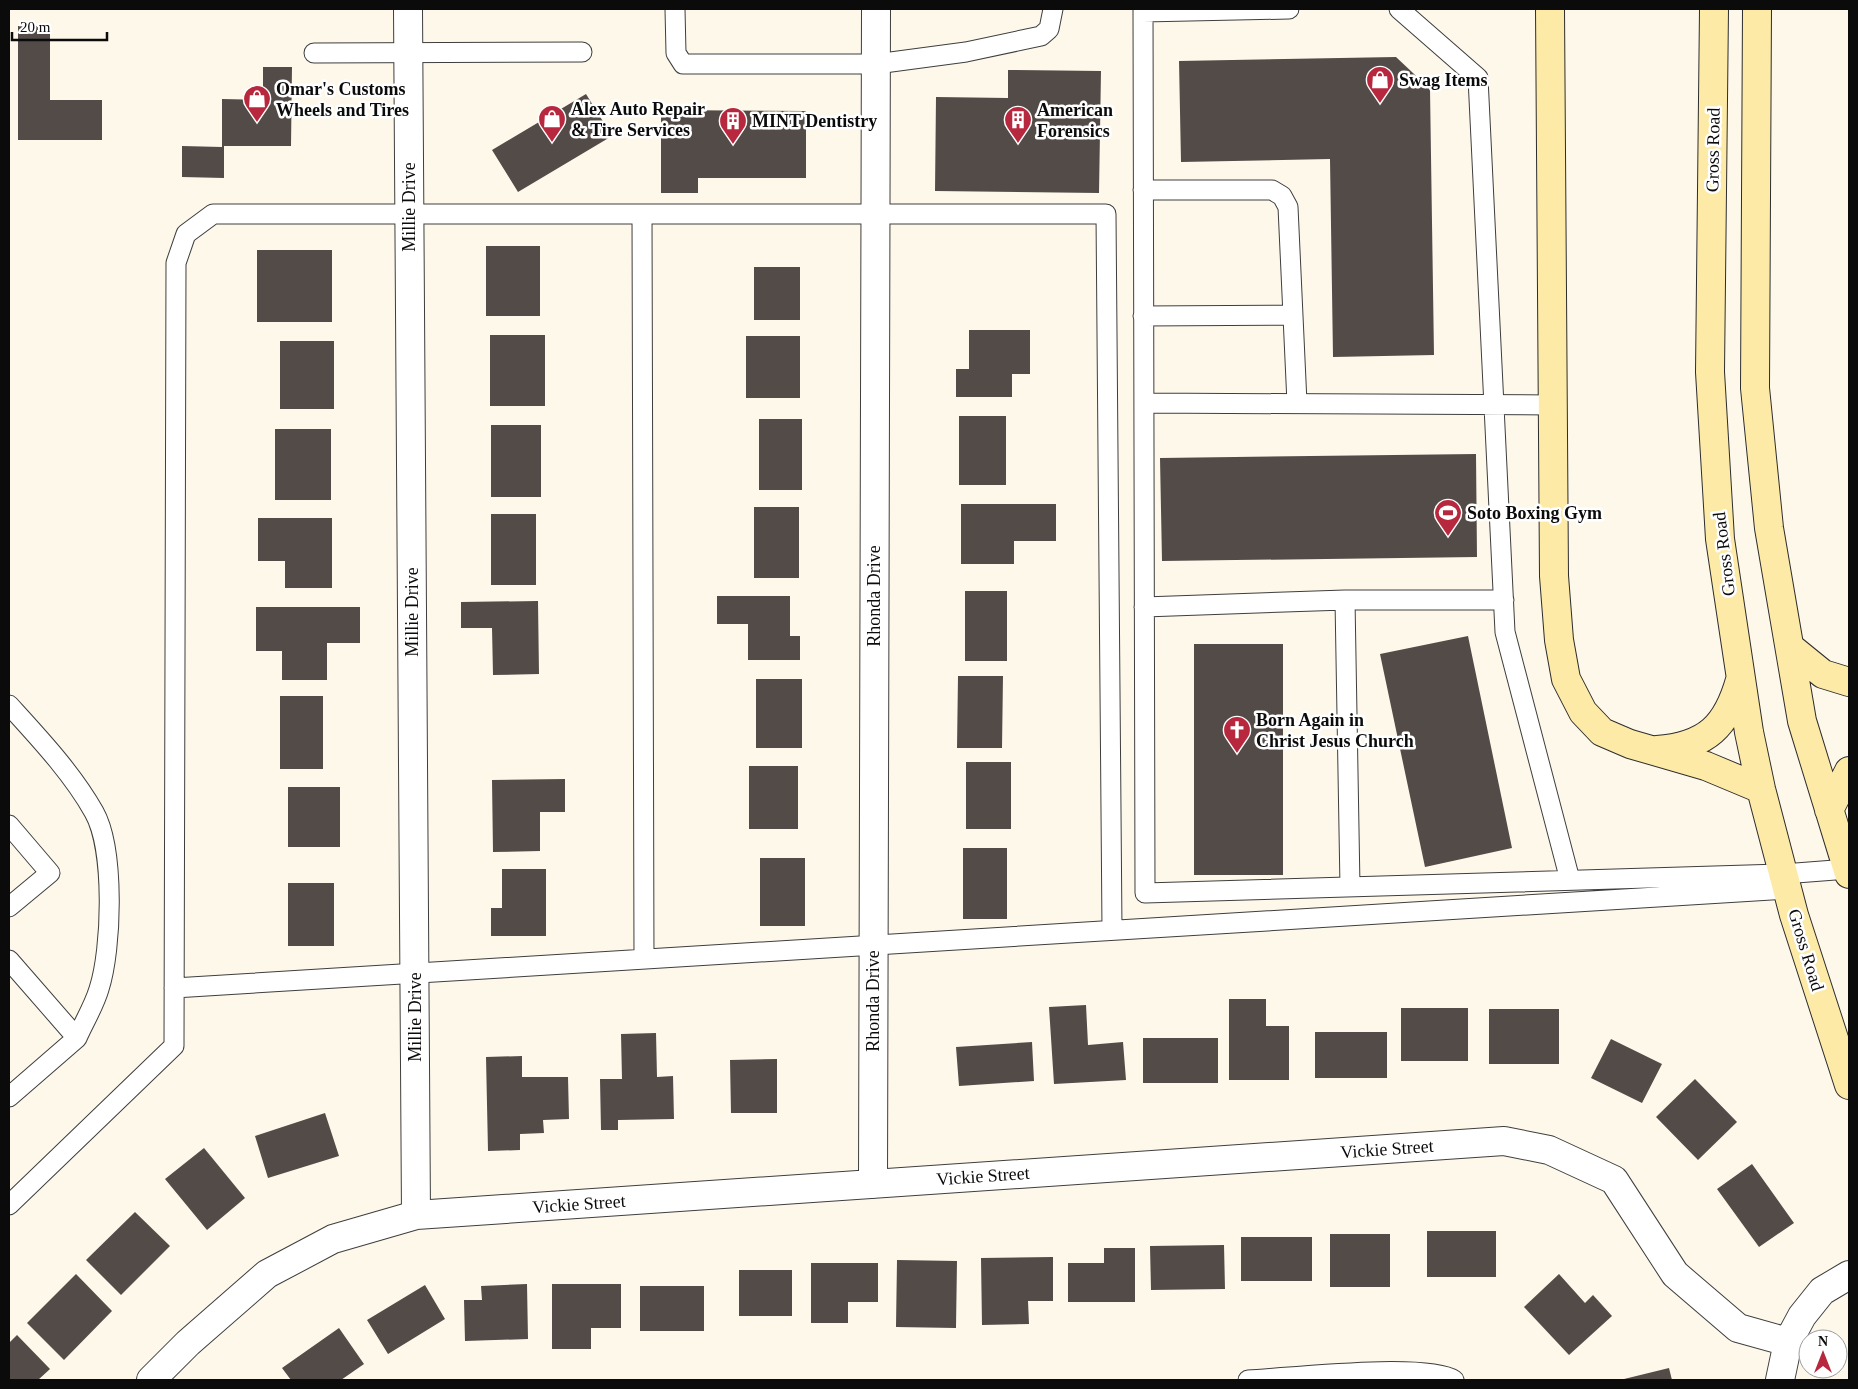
<svg xmlns="http://www.w3.org/2000/svg" width="1858" height="1389" viewBox="0 0 1858 1389" font-family="Georgia,serif">
<rect width="100%" height="100%" fill="#fef8ea"/>
<path fill="#534b48" d="M18,26H50V100H102V140H18Z
M1396,57L1430,89L1434,355L1333,357L1330,159L1181,162L1179,61Z
M263,67H292L291,146H224V178L182,177V146L222,147V99L263,100Z
M1008,70L1101,71L1099,193L935,191L936,97L1008,98Z
M586,94L612,136L518,192L492,150Z
M661,110L806,111V178H698V193H661Z
M486,246H540V316H486Z
M257,250H332V322H257Z
M754,267H800V320H754Z
M969,330H1030V374H1012V397H956V369H969Z
M490,335H545V406H490Z
M746,336H800V398H746Z
M280,341H334V409H280Z
M959,416H1006V485H959Z
M759,419H802V490H759Z
M491,425H541V497H491Z
M275,429H331V500H275Z
M1476,454L1477,557L1162,561L1160,458Z
M961,504H1056V541H1014V564H961Z
M754,507H799V578H754Z
M491,514H536V585H491Z
M258,518H332V588H285V561H258Z
M965,591H1007V661H965Z
M717,596H790V636H800V660H748V624H717Z
M538,601L539,674L493,675L492,628H461V602Z
M256,607H360V643H327V680H282V651H256Z
M1468,636L1512,848L1425,867L1380,654Z
M1194,644H1283V875H1194Z
M958,676H1003L1002,748H957Z
M756,679H802V748H756Z
M280,696H323V769H280Z
M966,762H1011V829H966Z
M749,766H798V829H749Z
M565,779V812H540V851L493,852L492,780Z
M288,787H340V847H288Z
M963,848H1007V919H963Z
M760,858H805V926H760Z
M502,869H546V936H491V908H502Z
M288,883H334V946H288Z
M1229,999H1266V1026H1289V1080H1229Z
M1086,1005L1088,1045L1123,1042L1126,1080L1054,1084L1049,1007Z
M1401,1008H1468V1061H1401Z
M1489,1009H1559V1064H1489Z
M1315,1032H1387V1078H1315Z
M656,1033L657,1077L673,1076L674,1119L618,1120V1130H601L600,1079H622L621,1034Z
M1143,1038H1218V1083H1143Z
M1611,1039L1662,1064L1642,1103L1591,1078Z
M1032,1042L1034,1081L959,1086L956,1047Z
M522,1056V1077H568L569,1119L543,1120L544,1133L520,1134V1150L488,1151L486,1057Z
M777,1059V1113H731L730,1060Z
M1695,1079L1737,1122L1698,1160L1656,1117Z
M325,1113L339,1156L268,1178L255,1136Z
M204,1148L245,1198L207,1230L165,1179Z
M1752,1164L1794,1223L1759,1247L1717,1189Z
M135,1212L170,1246L121,1295L86,1260Z
M1427,1231H1496V1277H1427Z
M1330,1234H1390V1287H1330Z
M1241,1237H1312V1281H1241Z
M1224,1245L1225,1289L1151,1290L1150,1246Z
M1104,1248H1135V1302H1068V1263H1104Z
M1053,1257V1301H1028L1029,1324L982,1325L981,1258Z
M897,1260L957,1261L956,1328L896,1327Z
M811,1263H878V1302H848V1323H811Z
M739,1270H792V1316H739Z
M76,1274L112,1311L64,1360L27,1323Z
M1559,1274L1585,1303L1593,1295L1612,1316L1569,1355L1524,1307Z
M527,1284L528,1339L465,1341L464,1300H482L481,1286Z
M552,1284H621V1328H591V1349H552Z
M425,1285L445,1319L388,1354L367,1320Z
M640,1286H704V1331H640Z
M339,1328L364,1364L341,1380H291L282,1368Z
M17,1335L50,1369L38,1380H9V1343Z
M1669,1368L1672,1380H1620Z"/>
<g fill="none" stroke-linecap="round" stroke-linejoin="round">
<defs>
<path id="lane" d="M675,9L676,53L683,64H876L966,52L1041,36L1049,29L1053,9
M1143,9L1145,893L1783,874L1848,869
M1399,9L1478,78L1505,632L1570,880
M1143,12L1289,9
M314,53L582,52
M1143,190H1272L1282,196L1288,207L1297,403
M642,214L644,959
M1143,316L1293,315
M1144,403L1553,405
M1144,607L1345,600
M9,705C39,738 72,773 94,812C115,849 112,949 99,989C94,1006 84,1022 77,1038L9,960
M9,825L50,873L9,907
M1350,887L1345,600H1504
M174,988L1787,889
M9,1097L77,1038
M9,1205L174,1046L176,263L186,234L213,214H1106L1112,930
M1248,1380C1288,1378 1426,1362 1454,1380"/>
<path id="street" d="M408,9L416,1215
M873,1184L876,9
M151,1380L188,1343L267,1274L333,1239L416,1215L1504,1141L1549,1150L1614,1180L1675,1274L1738,1328L1788,1342
M1780,1380L1788,1342L1802,1316L1822,1291L1849,1275"/>
<path id="secondary" d="M1550,9L1554,576L1559,640L1566,679L1583,712L1602,732L1630,744L1706,766L1761,789
M1714,9L1710,372L1720,539L1749,732L1761,789L1794,915L1849,1085
M1757,9L1755,388L1769,528L1802,721L1849,874
M1791,648L1823,674L1849,682
M1657,750C1707,746 1727,726 1740,680
M1829,810L1849,771"/>
</defs>
<use href="#lane" stroke="#3e3e3e" stroke-width="21"/>
<use href="#street" stroke="#3e3e3e" stroke-width="30"/>
<use href="#secondary" stroke="#2d2d2d" stroke-width="30"/>
<use href="#lane" stroke="#fff" stroke-width="19"/>
<use href="#street" stroke="#fff" stroke-width="28"/>
<use href="#secondary" stroke="#fdeaa7" stroke-width="28"/>
</g>
<defs>
<symbol id="shop-pin" viewBox="-11 -11 22 30"><path d="M0 17L-7.5 6A9.5 9.5 0 1 1 7.5 6Z" fill="#b7283e" stroke="#fff"/><path d="M-5-2.5h2.3a2.7 3.5 0 0 1 5.4 0H5L5.5 6h-11ZM-1.5-2.5h3a1.5 2.3 0 0 0-3 0Z" fill="#fff"/></symbol>
<symbol id="building-pin" viewBox="-11 -11 22 30"><path d="M0 17L-7.5 6A9.5 9.5 0 1 1 7.5 6Z" fill="#b7283e" stroke="#fff"/><path d="M-4-6H4V6H1V3H-1V6H-4ZM-2.5-4.3h1.7v1.8h-1.7ZM.8-4.3h1.7v1.8H.8ZM-2.5-1h1.7V.8h-1.7ZM.8-1h1.7V.8H.8Z" fill="#fff"/></symbol>
<symbol id="stadium-pin" viewBox="-11 -11 22 30"><path d="M0 17L-7.5 6A9.5 9.5 0 1 1 7.5 6Z" fill="#b7283e" stroke="#fff"/><path d="M0-5a6.5 5 0 1 0 0 10a6.5 5 0 1 0 0-10ZM-3.5-1.8h7v3.6h-7Z" fill="#fff"/></symbol>
<symbol id="church-pin" viewBox="-11 -11 22 30"><path d="M0 17L-7.5 6A9.5 9.5 0 1 1 7.5 6Z" fill="#b7283e" stroke="#fff"/><path d="M-1.2-6h2.4v3.5h3.3v2.4h-3.3V6h-2.4V-.1h-3.3v-2.4h3.3Z" fill="#fff"/></symbol>
</defs>
<g fill-rule="evenodd">
<use href="#shop-pin" x="1364" y="64" width="32" height="43"/>
<use href="#shop-pin" x="241" y="83" width="32" height="43"/>
<use href="#shop-pin" x="536" y="103" width="32" height="43"/>
<use href="#building-pin" x="1002" y="104" width="32" height="43"/>
<use href="#building-pin" x="717" y="105" width="32" height="43"/>
<use href="#stadium-pin" x="1432" y="497" width="32" height="43"/>
<use href="#church-pin" x="1221" y="714" width="32" height="43"/>
</g>
<g text-anchor="middle" stroke-width="5" stroke-linejoin="round" paint-order="stroke">
<g font-size="18" font-weight="bold" fill="#0b0b0b" stroke="#fff" text-anchor="start">
<text x="1399" y="86">Swag Items</text>
<text x="276" y="95">Omar's Customs<tspan x="276" dy="21">Wheels and Tires</tspan></text>
<text x="571" y="115">Alex Auto Repair<tspan x="571" dy="21">&amp; Tire Services</tspan></text>
<text x="1037" y="116">American<tspan x="1037" dy="21">Forensics</tspan></text>
<text x="752" y="127">MINT Dentistry</text>
<text x="1467" y="519">Soto Boxing Gym</text>
<text x="1256" y="726">Born Again in<tspan x="1256" dy="21">Christ Jesus Church</tspan></text>
</g>
<g font-size="18" fill="#0b0b0b" stroke="#fff">
<text transform="translate(1713 150) rotate(-89)" y="6">Gross Road</text>
<text transform="translate(409 207) rotate(-90)" y="6">Millie Drive</text>
<text transform="translate(1724 554) rotate(-97)" y="6">Gross Road</text>
<text transform="translate(874 596) rotate(-90)" y="6">Rhonda Drive</text>
<text transform="translate(412 612) rotate(-90)" y="6">Millie Drive</text>
<text transform="translate(1806 950) rotate(73)" y="6">Gross Road</text>
<text transform="translate(873 1001) rotate(-90)" y="6">Rhonda Drive</text>
<text transform="translate(415 1017) rotate(-90)" y="6">Millie Drive</text>
<text transform="translate(1387 1149) rotate(-4)" y="6">Vickie Street</text>
<text transform="translate(983 1176) rotate(-4)" y="6">Vickie Street</text>
<text transform="translate(579 1204) rotate(-4)" y="6">Vickie Street</text>
</g>
</g>
<rect width="1858" height="1389" fill="none" stroke="#0b0b0b" stroke-width="20"/>
<g transform="translate(1823 1354)"><circle r="24" fill="#ffffff" stroke="#9d9d9d"/>
<path d="M0-4L9 19L0 12L-9 19Z" fill="#b7283e"/>
<text y="-8" font-size="14" font-weight="bold" text-anchor="middle" fill="#0b0b0b">N</text>
</g>
<path d="M12 32v8h95v-8" fill="none" stroke="#0b0b0b" stroke-width="2.5"/>
<text x="20" y="32" font-size="15" fill="#0b0b0b" stroke="#ffffff" stroke-width="4" paint-order="stroke">20 m</text>
</svg>
